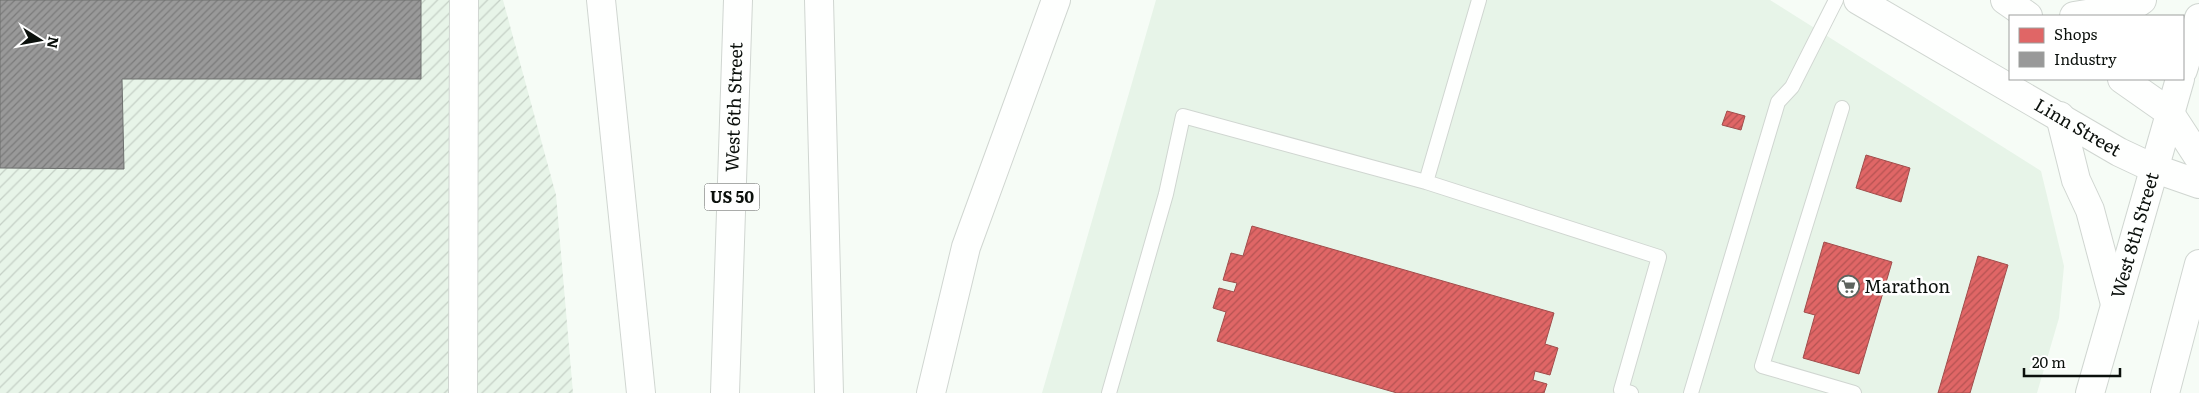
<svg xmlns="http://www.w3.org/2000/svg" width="2199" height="393" viewBox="0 0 2199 393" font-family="Literata,serif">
<defs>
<pattern id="industrial-furrows" width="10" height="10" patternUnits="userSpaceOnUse" patternTransform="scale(1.25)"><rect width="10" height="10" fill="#e7f4e8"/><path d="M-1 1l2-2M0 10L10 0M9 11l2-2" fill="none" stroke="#c5d0c6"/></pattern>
<pattern id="shops-hatch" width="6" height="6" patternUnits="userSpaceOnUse" patternTransform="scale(1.25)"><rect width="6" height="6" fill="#e06666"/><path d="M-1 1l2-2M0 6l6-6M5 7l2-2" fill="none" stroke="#b45352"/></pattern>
<pattern id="industry-hatch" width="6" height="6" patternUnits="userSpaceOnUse" patternTransform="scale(1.25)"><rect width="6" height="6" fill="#999"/><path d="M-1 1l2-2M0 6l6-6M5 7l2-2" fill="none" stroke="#7b7b7b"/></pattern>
</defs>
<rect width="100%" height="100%" fill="#f6fcf6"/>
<path fill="#e7f4e8" d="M1156,0H1770L2041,171L2064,266L2059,318L2037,393H1042Z"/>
<path fill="url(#industrial-furrows)" d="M0,0H503L556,195L573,393H0Z"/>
<path fill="url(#shops-hatch)" stroke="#a04c4b" d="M1727,111L1745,116L1741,130L1722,125Z
M1866,155L1910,168L1901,202L1856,188Z
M1252,226L1554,313L1545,344L1558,348L1550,375L1535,371L1533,380L1547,384L1544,393H1397L1217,341L1226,312L1213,308L1219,288L1234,292L1237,283L1223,280L1231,253L1243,256Z
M1824,242L1892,262L1859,374L1803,358L1815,315L1804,312Z
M1978,256L2008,265L1970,393H1938Z"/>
<path fill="url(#industry-hatch)" stroke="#6e706f" d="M0,0H421V79H122L124,169L0,168Z"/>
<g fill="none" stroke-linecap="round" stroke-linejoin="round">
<defs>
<path id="service" d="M1842,108L1762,366L1854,393
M1426,182L1479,0
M1109,393L1166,194L1183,116L1426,182L1659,257L1621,390L1631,393
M1691,393L1778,102L1792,87L1836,0"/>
<path id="minor" d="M463,393L464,0"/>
<g id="secondary">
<path id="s1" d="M1858,0L2119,152L2153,168L2199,184"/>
<path d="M2005,0L2028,16"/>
<path d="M2122,79L2169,112L2199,158"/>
</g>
<g id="primary">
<path d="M2074,16L2132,7L2142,0"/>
<path d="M2183,70L2199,18"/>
<path d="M2060,116L2076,180L2090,210L2115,304"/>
<path id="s2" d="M2090,393L2180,79"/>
<path d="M2165,393L2199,264"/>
</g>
<g id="motorway">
<path d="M601,0L641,393"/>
<path d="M819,0L829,393"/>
<path id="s3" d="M725,393L738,0"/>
<path d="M931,393L966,247L1056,0"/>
</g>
</defs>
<use href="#service" stroke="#d0d6d1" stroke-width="16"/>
<use href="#minor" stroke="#d0d6d1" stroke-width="30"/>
<use href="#secondary" stroke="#d0d6d1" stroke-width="30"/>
<use href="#primary" stroke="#d0d6d1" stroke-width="30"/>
<use href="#motorway" stroke="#d0d6d1" stroke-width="30"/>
<use href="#service" stroke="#fefffe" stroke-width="14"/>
<use href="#minor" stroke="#fefffe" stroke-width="28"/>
<use href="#secondary" stroke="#fefffe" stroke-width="28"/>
<use href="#primary" stroke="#fefffe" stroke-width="28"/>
<use href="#motorway" stroke="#fefffe" stroke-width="28"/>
</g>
<defs>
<symbol id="supermarket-ring" viewBox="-11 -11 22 22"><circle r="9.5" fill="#fff" stroke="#5d635e" stroke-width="1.5"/><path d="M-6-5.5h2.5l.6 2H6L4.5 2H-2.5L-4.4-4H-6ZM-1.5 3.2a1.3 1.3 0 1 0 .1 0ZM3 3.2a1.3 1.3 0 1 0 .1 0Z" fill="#5d635e"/></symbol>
</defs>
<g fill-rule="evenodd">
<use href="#supermarket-ring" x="1836" y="274" width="25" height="25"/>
</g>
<g text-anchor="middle" stroke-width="5" stroke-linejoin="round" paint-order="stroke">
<rect fill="#fff" stroke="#545855" stroke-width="1" x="704.5" y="183.5" width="55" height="27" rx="4"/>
<g font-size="16" font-weight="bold" fill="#0b100c">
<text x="732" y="203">US 50</text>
</g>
<g font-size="18" fill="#0b100c" stroke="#fff">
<text dy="6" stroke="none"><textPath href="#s3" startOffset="286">West 6th Street</textPath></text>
<text dy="6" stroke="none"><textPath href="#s1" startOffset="254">Linn Street</textPath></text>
<text dy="6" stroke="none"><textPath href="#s2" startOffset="164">West 8th Street</textPath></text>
</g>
<g font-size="18" fill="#0b100c" stroke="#fff" text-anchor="start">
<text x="1864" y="293">Marathon</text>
</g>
</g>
<rect x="2009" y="15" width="175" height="65" fill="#ffffff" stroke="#9d9f9e"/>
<rect x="2019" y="28" width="25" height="15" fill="#e06666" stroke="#9d9f9e"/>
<text x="2054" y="40" font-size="15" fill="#0b100c">Shops</text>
<rect x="2019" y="52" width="25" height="15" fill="#999999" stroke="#9d9f9e"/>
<text x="2054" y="65" font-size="15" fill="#0b100c">Industry</text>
<g transform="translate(40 40) rotate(101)" stroke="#ffffff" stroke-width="4" paint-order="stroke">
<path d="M0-4L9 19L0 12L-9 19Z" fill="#0b100c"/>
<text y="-8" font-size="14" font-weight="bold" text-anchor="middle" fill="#0b100c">N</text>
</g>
<path d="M2024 368v8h96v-8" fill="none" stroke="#0b100c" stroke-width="2.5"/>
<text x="2032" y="368" font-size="15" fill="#0b100c" stroke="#ffffff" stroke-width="4" paint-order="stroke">20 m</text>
</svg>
